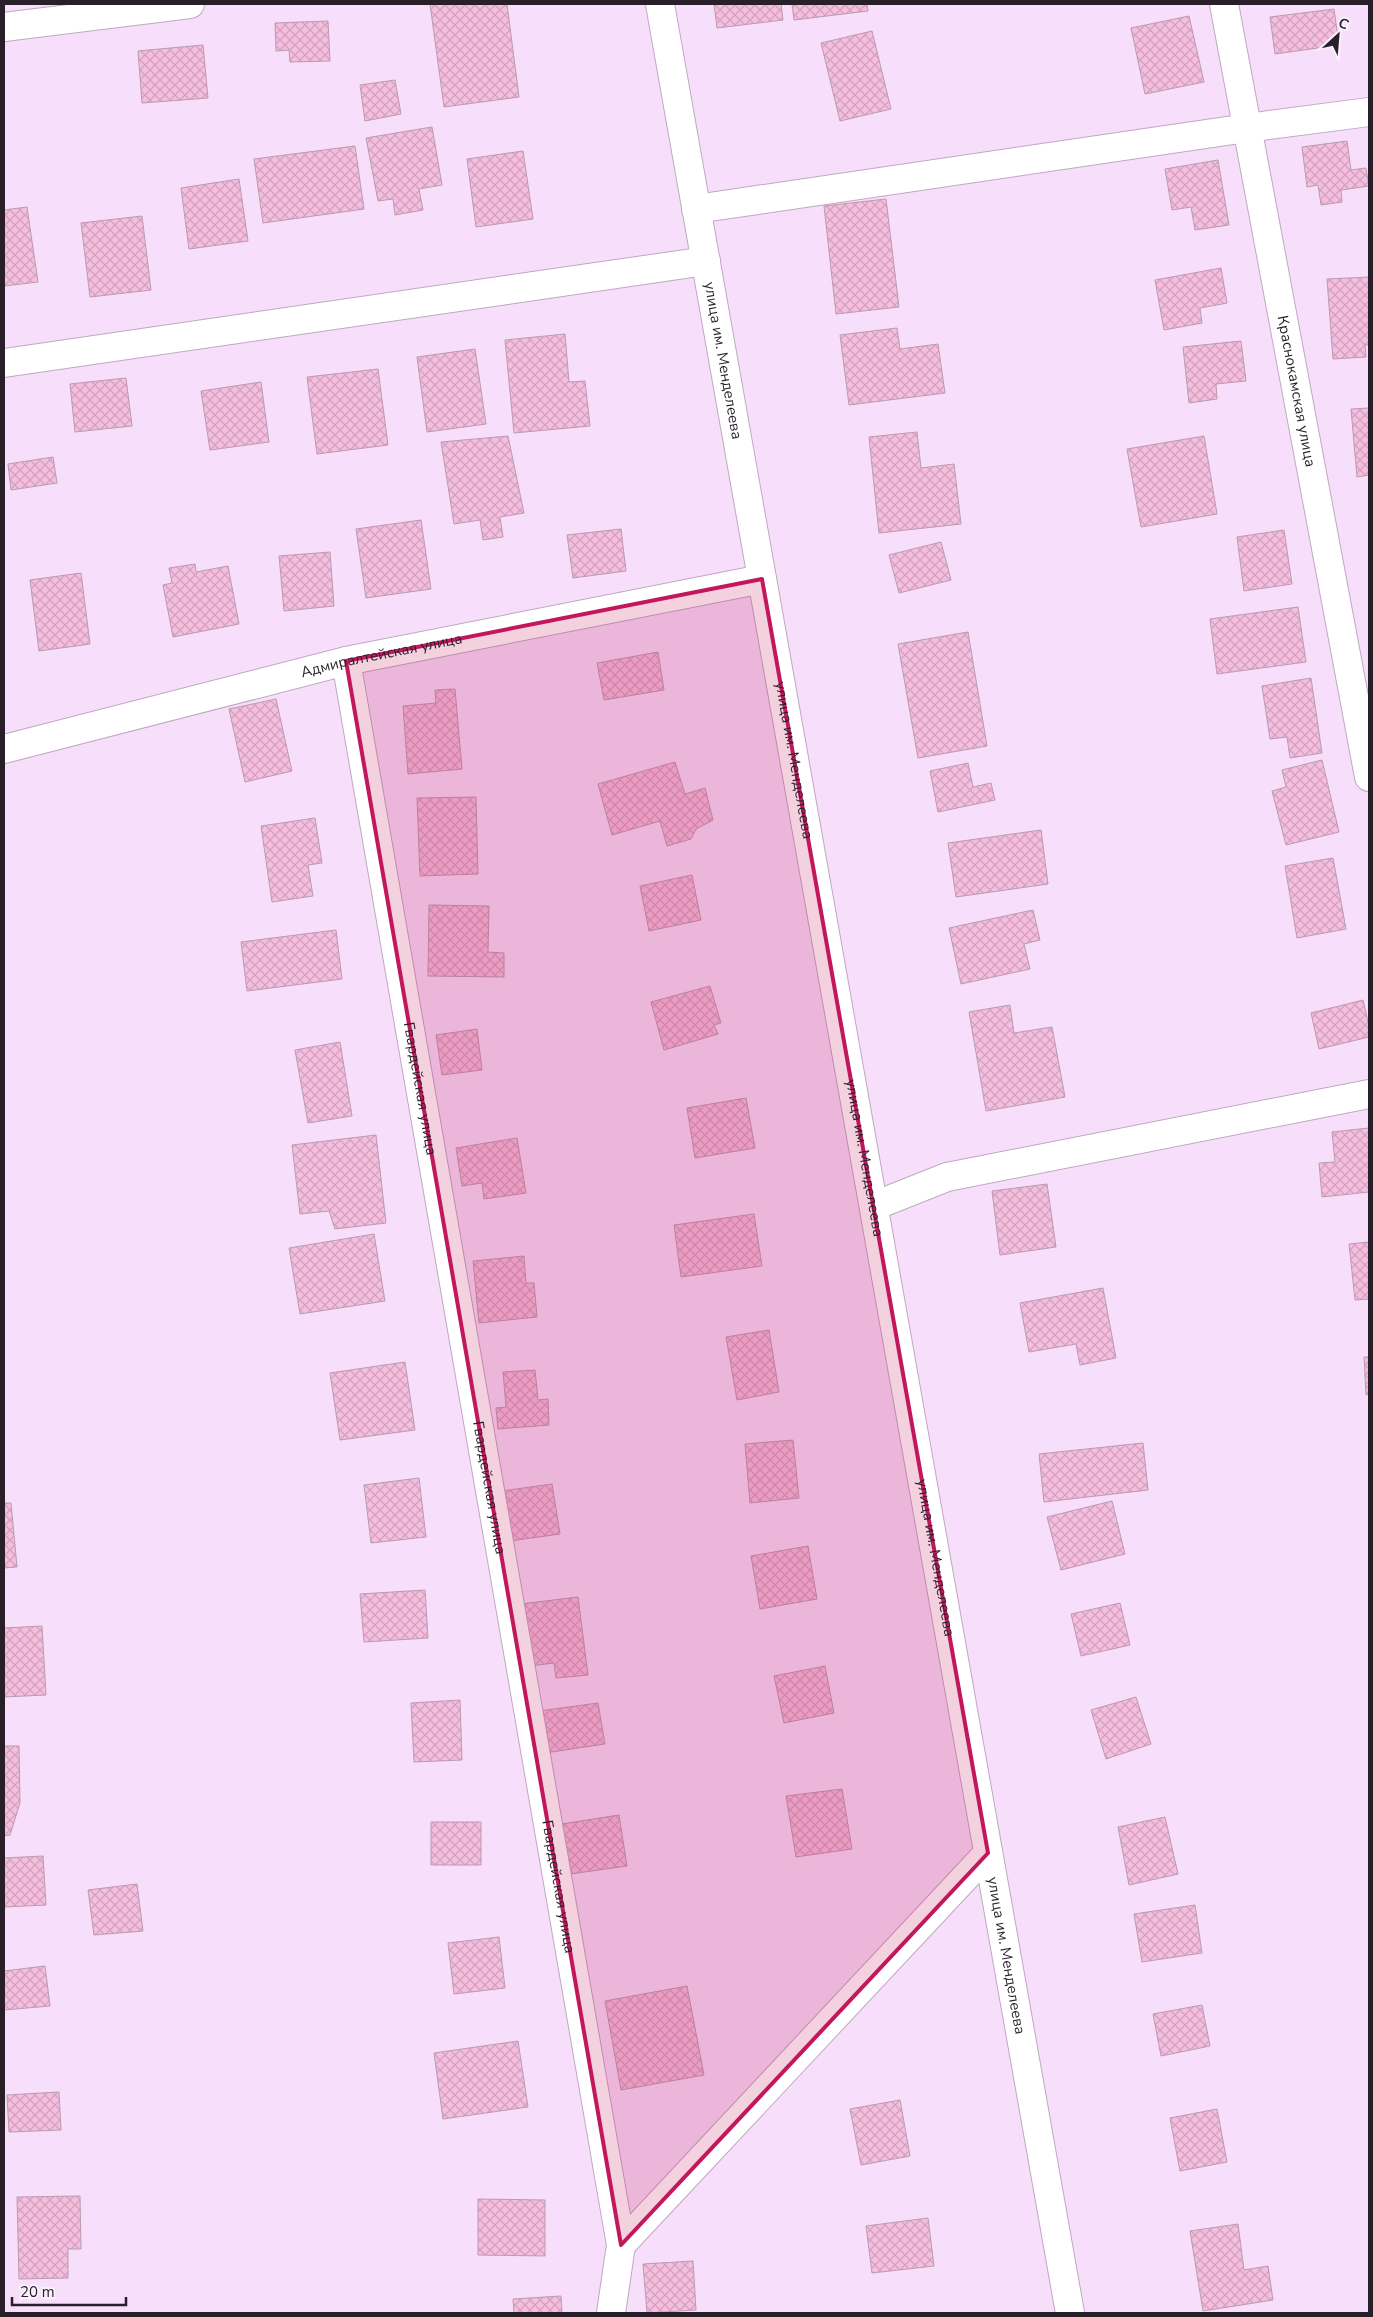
<svg xmlns="http://www.w3.org/2000/svg" width="1373" height="2317" viewBox="0 0 1373 2317" font-family="'Nunito Sans',sans-serif">
<defs>
<pattern id="building-cross-hatch" width="8" height="8" patternUnits="userSpaceOnUse" patternTransform="scale(1.25)"><rect width="8" height="8" fill="#f5bdde"/><path d="M0 0l8 8M0 8l8-8" fill="none" stroke="#d2a2be"/></pattern>
</defs>
<rect width="100%" height="100%" fill="#f7defa"/>
<path fill="url(#building-cross-hatch)" stroke="#bb9bad" d="M430,4H507L519,97L444,107Z
M714,4H781L783,20L717,28Z
M792,4H867L868,11L794,20Z
M1334,9L1339,45L1275,54L1270,17Z
M1189,16L1204,82L1145,94L1131,28Z
M328,21L330,61L290,62L289,50L276,51L275,23Z
M872,31L891,109L840,121L821,43Z
M203,45L208,98L142,103L138,51Z
M395,80L401,114L365,121L360,85Z
M432,127L442,185L419,189L423,210L395,215L393,199L378,201L366,138Z
M1347,141L1351,170L1366,168L1369,186L1341,190L1342,202L1321,205L1318,185L1307,187L1302,147Z
M355,146L364,209L263,223L254,159Z
M523,151L533,219L476,227L467,159Z
M1218,160L1229,225L1195,230L1191,207L1172,210L1165,169Z
M239,179L248,241L189,249L181,188Z
M886,199L899,307L836,314L824,206Z
M27,207L38,282L4,286V210Z
M142,216L151,290L90,297L81,223Z
M1221,268L1227,303L1200,308L1202,323L1164,330L1155,280Z
M1369,277V345H1365L1366,357L1333,359L1327,279Z
M897,328L900,349L938,344L945,393L849,405L840,335Z
M565,334L569,382L585,381L590,426L514,433L505,340Z
M1241,341L1246,381L1216,384L1217,399L1189,403L1183,347Z
M475,349L486,424L427,432L417,357Z
M378,369L388,445L317,454L307,377Z
M126,378L132,426L75,432L70,384Z
M261,382L269,442L210,450L201,391Z
M1369,408V475L1357,477L1351,409Z
M917,432L921,468L954,464L961,524L879,533L869,437Z
M508,436L524,513L500,517L503,537L483,540L480,520L454,524L441,442Z
M1204,436L1217,514L1141,527L1127,449Z
M53,457L57,483L11,490L8,464Z
M421,520L431,589L366,598L356,529Z
M621,529L626,571L573,578L567,535Z
M1284,530L1292,584L1244,591L1237,537Z
M941,542L951,580L899,593L889,555Z
M330,552L334,606L284,611L279,556Z
M195,564L196,572L228,566L239,624L173,637L163,585L172,583L169,568Z
M81,573L90,644L39,651L30,580Z
M1298,607L1306,662L1217,674L1210,619Z
M968,632L987,746L918,758L898,644Z
M658,652L664,690L604,700L597,663Z
M1311,678L1322,753L1290,758L1287,737L1270,739L1262,686Z
M455,689L462,769L408,774L403,706L436,703L435,690Z
M276,699L292,771L245,782L229,709Z
M1322,760L1339,832L1286,845L1272,791L1286,787L1282,770Z
M675,762L685,794L705,788L713,820L696,829L691,839L667,846L660,821L612,835L598,784Z
M968,763L973,787L991,783L995,800L938,812L930,771Z
M476,797L478,874L420,876L417,798Z
M315,818L322,863L308,865L313,896L272,902L261,826Z
M1041,830L1048,884L956,897L948,843Z
M1333,858L1346,929L1297,938L1285,866Z
M692,875L701,920L649,931L640,886Z
M429,905L489,906L488,952L504,953V977L428,976Z
M1033,910L1040,940L1024,944L1030,969L961,984L949,928Z
M336,930L342,979L247,991L241,942Z
M710,986L721,1023L714,1025L718,1034L664,1050L651,1002Z
M1363,1000L1369,1026V1037L1319,1049L1311,1013Z
M1010,1005L1014,1033L1052,1027L1065,1097L986,1111L969,1012Z
M477,1029L482,1070L442,1075L436,1035Z
M340,1042L352,1116L308,1123L295,1050Z
M746,1098L755,1148L695,1158L687,1108Z
M1369,1128V1192L1322,1197L1319,1163L1335,1162L1332,1132Z
M376,1135L386,1223L335,1229L329,1211L300,1214L292,1145Z
M517,1138L526,1193L484,1199L482,1183L462,1186L456,1148Z
M1047,1184L1056,1247L1000,1255L992,1191Z
M754,1214L762,1266L681,1277L674,1225Z
M374,1234L385,1301L300,1314L289,1248Z
M1369,1242V1299L1355,1300L1349,1244Z
M524,1256L526,1283H534L537,1317L479,1323L473,1261Z
M1103,1288L1116,1358L1080,1365L1076,1344L1029,1352L1020,1303Z
M769,1330L779,1392L737,1400L726,1337Z
M1364,1357H1369V1394L1366,1395Z
M405,1362L415,1430L340,1440L330,1373Z
M535,1370L538,1400L548,1399L549,1425L498,1429L496,1408L506,1407L503,1372Z
M793,1440L799,1498L750,1503L745,1444Z
M1143,1443L1148,1490L1044,1502L1039,1454Z
M419,1478L426,1537L371,1543L364,1485Z
M552,1484L560,1534L510,1541L502,1491Z
M1112,1501L1125,1554L1061,1570L1047,1517Z
M4,1503H11L17,1567L4,1568Z
M808,1546L817,1599L760,1609L751,1556Z
M425,1590L428,1638L364,1642L360,1594Z
M578,1597L588,1675L556,1678L554,1663L529,1666L521,1604Z
M1120,1603L1130,1645L1081,1656L1071,1614Z
M42,1626L46,1695L4,1697V1628Z
M825,1666L834,1713L784,1723L774,1676Z
M1136,1697L1151,1744L1106,1759L1091,1710Z
M460,1700L462,1760L414,1762L411,1703Z
M598,1703L605,1744L545,1753L539,1711Z
M4,1746H19L20,1803L10,1835L4,1836Z
M842,1789L852,1849L796,1857L786,1796Z
M619,1815L627,1866L563,1875L555,1825Z
M1165,1817L1178,1874L1129,1885L1118,1827Z
M431,1822H481V1865H431Z
M43,1856L46,1905L4,1907V1858Z
M137,1884L143,1931L94,1935L88,1890Z
M1195,1905L1202,1953L1142,1962L1134,1914Z
M499,1937L505,1988L454,1994L448,1943Z
M45,1966L50,2006L4,2010V1971Z
M687,1986L704,2075L621,2090L605,2001Z
M1202,2005L1210,2046L1161,2056L1153,2014Z
M518,2041L528,2107L443,2119L434,2053Z
M59,2092L61,2130L9,2132L7,2095Z
M900,2100L910,2156L861,2165L850,2109Z
M1217,2109L1227,2162L1180,2171L1170,2118Z
M80,2196L81,2249H68V2278L19,2279L17,2197Z
M478,2199L545,2200V2256L478,2255Z
M928,2218L934,2266L872,2273L866,2226Z
M1238,2224L1244,2270L1268,2266L1273,2300L1203,2311L1190,2231Z
M693,2261L696,2310L647,2313L643,2264Z
M561,2296L562,2313H514L513,2299Z"/>
<g fill="none" stroke-linecap="round" stroke-linejoin="round">
<defs>
<g id="minor">
<path id="s1" d="M1224,4L1369,777"/>
<path d="M4,27L190,4"/>
<path d="M696,209L1247,128L1369,112"/>
<path d="M4,363L706,261"/>
<path id="s2" d="M346,661L621,2245L611,2313"/>
<path id="s3" d="M4,749L346,661L762,579"/>
<path d="M874,1206L947,1177L1369,1094"/>
<path d="M621,2245L988,1853"/>
</g>
<g id="secondary">
<path id="s4" d="M660,4L1070,2313"/>
</g>
</defs>
<use href="#minor" stroke="#bfa8c2" stroke-width="30"/>
<use href="#secondary" stroke="#bfa8c2" stroke-width="30"/>
<use href="#minor" stroke="#fff" stroke-width="28"/>
<use href="#secondary" stroke="#fff" stroke-width="28"/>
</g>
<path fill="#c2185b" fill-opacity="0.2" stroke="#c2185b" stroke-width="4" stroke-linejoin="round" d="M762,579L988,1853L621,2245L346,661Z"/>
<g text-anchor="middle" stroke-width="5" stroke-linejoin="round" paint-order="stroke">
<g font-size="15" fill="#281f29" stroke="#fbf1fc">
<text dy="5" stroke="none"><textPath href="#s4" startOffset="362">улица им. Менделеева</textPath></text>
<text dy="5" stroke="none"><textPath href="#s1" startOffset="394">Краснокамская улица</textPath></text>
<text dy="5" stroke="none"><textPath href="#s3" startOffset="389">Адмиралтейская улица</textPath></text>
<text dy="5" stroke="none"><textPath href="#s4" startOffset="768">улица им. Менделеева</textPath></text>
<text dy="5" stroke="none"><textPath href="#s2" startOffset="434">Гвардейская улица</textPath></text>
<text dy="5" stroke="none"><textPath href="#s4" startOffset="1172">улица им. Менделеева</textPath></text>
<text dy="5" stroke="none"><textPath href="#s2" startOffset="839">Гвардейская улица</textPath></text>
<text dy="5" stroke="none"><textPath href="#s4" startOffset="1578">улица им. Менделеева</textPath></text>
<text dy="5" stroke="none"><textPath href="#s2" startOffset="1244">Гвардейская улица</textPath></text>
<text dy="5" stroke="none"><textPath href="#s4" startOffset="1982">улица им. Менделеева</textPath></text>
</g>
</g>
<rect width="1373" height="2317" fill="none" stroke="#281f29" stroke-width="10"/>
<g transform="translate(1338 35) rotate(26)" stroke="#fbf1fc" stroke-width="4" paint-order="stroke">
<path d="M0-4L9 19L0 12L-9 19Z" fill="#281f29"/>
<text y="-8" font-size="14" font-weight="bold" text-anchor="middle" fill="#281f29">С</text>
</g>
<path d="M12 2297v8h114v-8" fill="none" stroke="#281f29" stroke-width="2.5"/>
<text x="20" y="2297" font-size="15" fill="#281f29" stroke="#fbf1fc" stroke-width="4" paint-order="stroke">20 m</text>
</svg>
